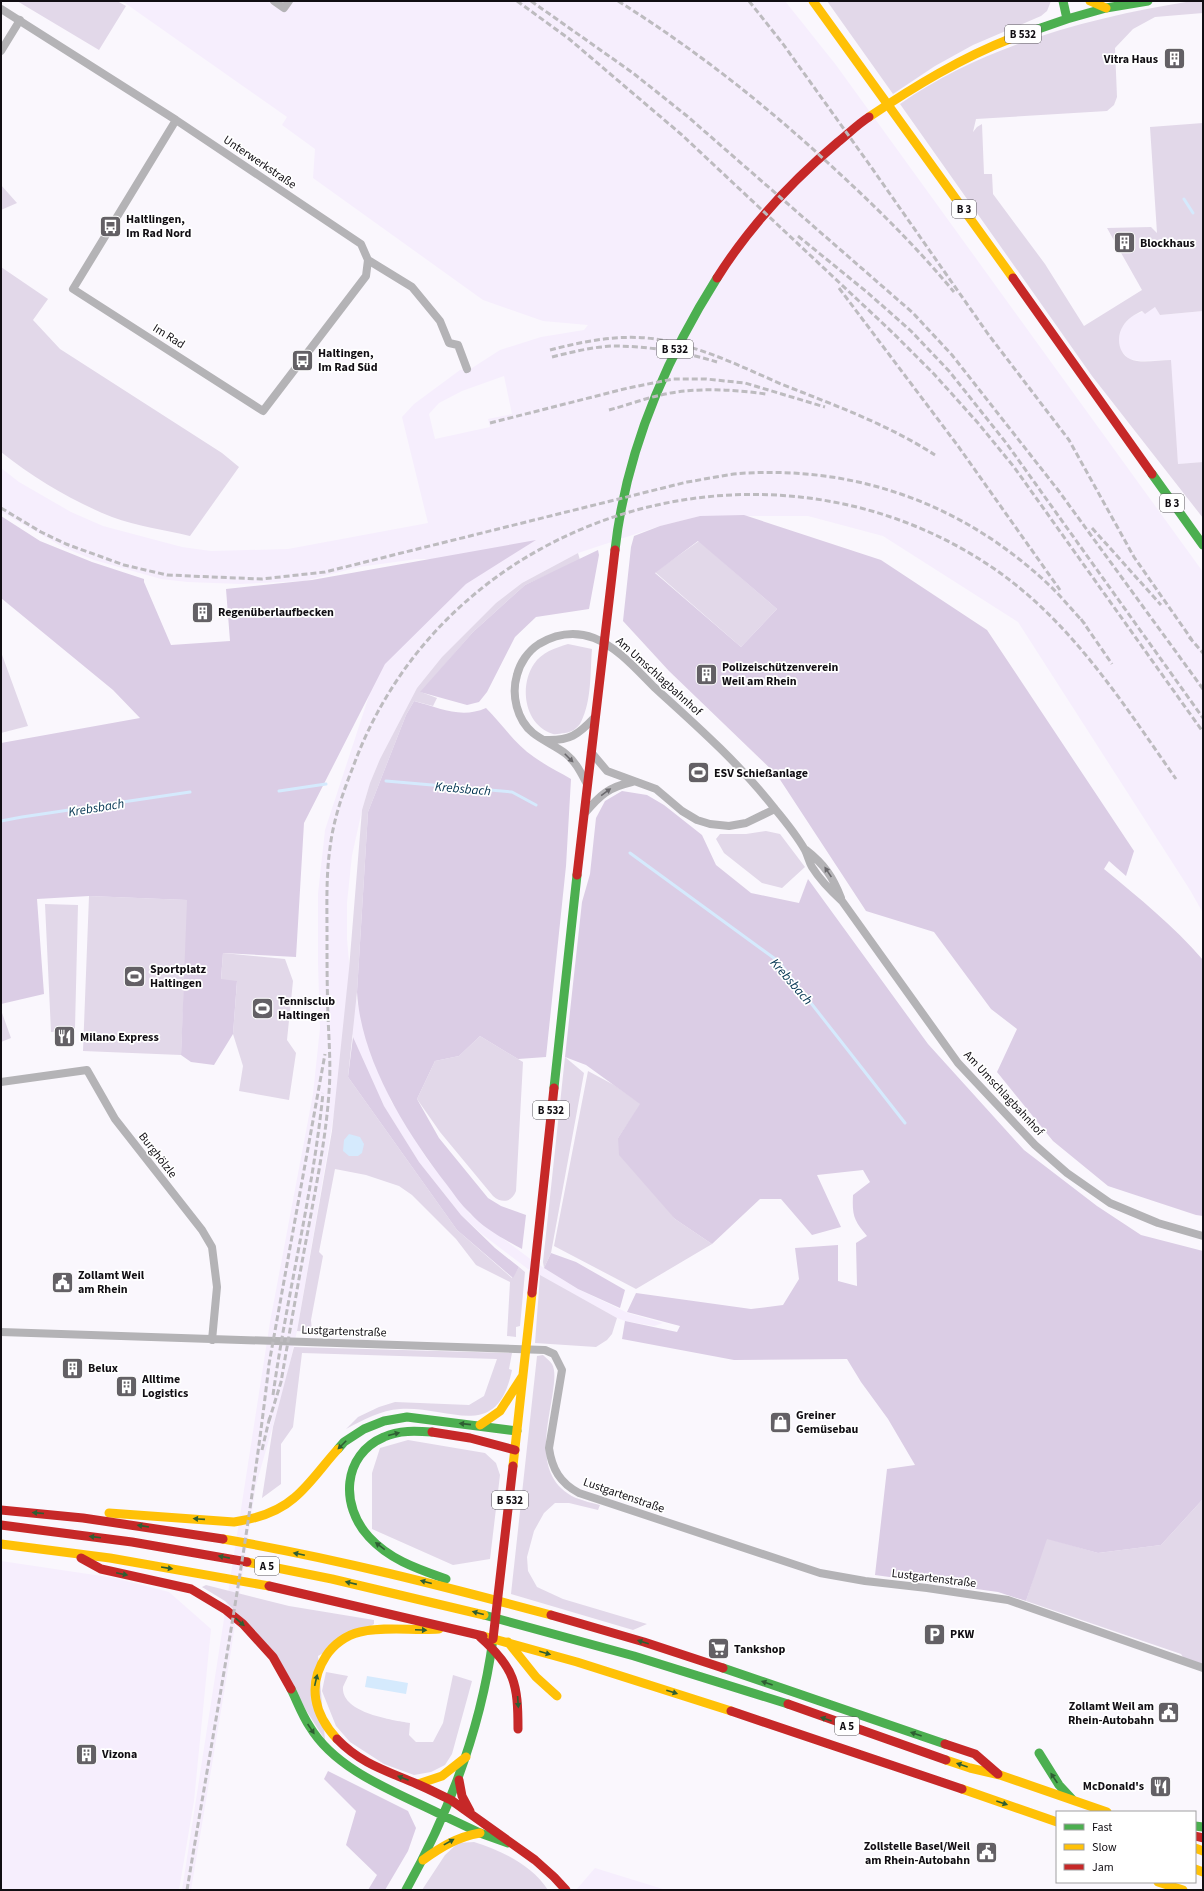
<svg xmlns="http://www.w3.org/2000/svg" width="1204" height="1891" viewBox="0 0 1204 1891" font-family="'Source Sans 3',sans-serif">
<rect width="100%" height="100%" fill="#faf7fd"/>
<path fill="#f6eefd" fill-rule="evenodd" d="M122,1H785L836,65L1203,572V913L1190,890L1018,622L883,536L808,516H700L660,526L578,553L522,583L496,603L442,657L417,688L380,759L370,783L362,810L352,855L347,903V939L350,973L368,1046L391,1101L427,1159L470,1214L533,1261L578,1289L628,1313L663,1323L654,1326L625,1321L617,1318L528,1269L483,1235L461,1215L419,1162L384,1106L358,1051L349,1026L297,1331L286,1380L256,1485L231,1651L191,1890H182L270,1322L313,1094L320,1028L318,963V894L325,830L382,656L483,559H417L359,567L304,581L240,584L188,582L161,579L94,560L63,547L3,513L1,512V468L19,482L71,512L103,526L182,547L211,551L288,549L428,523L402,417L414,404L460,370L472,368L500,350L541,337L584,330L588,325L543,321L483,300L313,178L315,149L282,125L287,117ZM504,376L512,414L488,419L490,427L435,439L429,414L439,403L462,391Z
M1155,307L1160,315L1203,311V462L1178,464L1170,360L1141,361L1129,359L1120,350L1118,340L1122,326L1132,316Z
M1,1561L115,1578L169,1592L211,1629L194,1801L179,1890H1Z
M595,1868L666,1890H576Z"/>
<path fill="#e2d8e9" d="M17,1H117L126,6L99,50Z
M827,1H1051L1047,11L1041,16L973,45L935,66L893,94Z
M1192,1H1203V13L1155,17L1133,29L1115,48L1117,97L1114,105L1107,111L976,119L973,132L977,127L982,124L984,174H992L993,194L1045,264L1084,326L1142,290L1107,228L1151,227L1157,233L1150,127L1203,123V311L1160,315L1155,307L1145,314L1142,311C1135,314 1127,319 1123,326C1116,337 1118,353 1130,359C1141,364 1158,360 1171,360L1178,464L1203,462V518L1092,376L900,104C984,45 1092,17 1192,1Z
M1,185L17,203L1,210Z
M1,267L48,299L33,320L60,349L222,453L239,467L190,536C165,530 137,526 112,517C72,501 35,479 1,452Z
M699,541L777,609L741,647L655,572Z
M578,553L580,560L525,585L473,632L421,692L437,698L433,706L414,701L406,715L368,812L357,992L348,1077L457,1230L512,1278L519,1267L525,1272L520,1326L516,1327V1337L507,1336L510,1282L476,1265L456,1239L412,1195L399,1186L366,1175L335,1169L319,1252L323,1256L311,1320L312,1332L297,1331L332,1131L349,969L362,810L370,783L380,759L417,688L442,657L496,603L522,583Z
M568,644L592,649C590,672 592,700 581,722C578,728 572,732 565,733C561,733 556,735 553,734C524,725 519,686 534,664C542,652 555,648 568,644Z
M1,652L28,726L1,733Z
M766,831L780,834L805,867L782,888L762,883L724,853L716,839L720,834H746Z
M89,896L188,900L181,1055L83,1051Z
M45,904L78,905L75,1028L71,1031L51,1032Z
M223,953L285,959L293,981L287,1040L296,1053L289,1100L239,1091L243,1066L233,1034L237,982L221,980Z
M1,1010L11,1038L1,1042Z
M480,1036L523,1062L516,1191C512,1202 502,1204 493,1196L440,1132L417,1099L435,1061L459,1056Z
M565,1057L584,1073L551,1253L544,1268L543,1262Z
M588,1071L614,1085L641,1104L618,1138L675,1219L712,1244L636,1289L554,1246Z
M540,1275L617,1318L612,1334L607,1340L596,1347L535,1343Z
M294,1347L512,1353L509,1369L512,1370C497,1443 450,1406 400,1409C381,1410 363,1420 346,1429L358,1417L379,1407L395,1402L469,1405L484,1396L497,1359L302,1353L293,1427L281,1444V1484L262,1498L273,1427Z
M543,1355C546,1358 550,1361 552,1364C556,1371 554,1383 553,1391C548,1427 532,1478 576,1498C584,1501 592,1503 600,1505L598,1510L569,1503H555L544,1513L534,1531L527,1557L528,1571L537,1587L563,1599L647,1624L633,1630L511,1594L537,1356Z
M408,1440L485,1453L496,1463L500,1475L490,1559L453,1565L372,1529V1473L380,1448Z
M1203,1499V1668L1186,1662L1181,1654L1026,1601L1046,1538L1098,1553L1161,1545Z
M206,1585L289,1606L374,1620V1624L318,1656L325,1740L255,1630L225,1601L202,1587Z
M326,1672L348,1676C347,1679 344,1684 343,1687C341,1713 393,1720 410,1723L409,1735L416,1742H433L443,1723L453,1675L472,1681L452,1754L445,1765L431,1772L414,1775L384,1764L350,1742L336,1726L322,1691Z
M474,1842C502,1851 531,1864 548,1890H422L445,1855L458,1843Z"/>
<path fill="#dbcde5" fill-rule="evenodd" d="M744,515L881,560L987,630L1134,851L1126,876L1109,861L1104,869C1139,898 1174,926 1203,960V1216L1196,1215L1108,1186L1053,1141L997,1072L1017,1029L991,1009L934,932L866,911L777,775L669,671L623,621L631,547L634,536L660,526L700,516ZM698,541L777,609L741,647L655,573Z
M1,516L40,541L92,562L144,579V582L171,645L230,641L226,589L312,580L536,540L466,584L385,664L304,823L296,957L223,953L221,979L237,981L233,1034L214,1065L191,1062L181,1055L187,900L89,896L37,899L44,994L1,1004V743L140,718L113,690L1,598Z
M598,550L599,555L589,609L536,617L515,637L487,692L479,702L467,705L420,692L473,632L525,585Z
M414,701C440,708 461,719 486,708C502,724 515,744 534,757C545,765 559,772 571,779L566,866L546,1057L518,1059L480,1036L459,1056L435,1061L417,1099L439,1138L488,1198L501,1206L526,1215L522,1249C504,1239 484,1229 470,1213C461,1205 454,1194 447,1185C406,1132 361,1060 357,992L368,812L406,715Z
M622,791L647,795L664,805L702,835L716,865L751,893L799,903L808,879L928,1044L1024,1150L1097,1206L1141,1235L1203,1251V1499L1161,1545L1098,1553L1047,1539L1026,1601L998,1592L875,1575L887,1469L915,1465L888,1419L861,1382L847,1359L734,1360L622,1339L625,1321L677,1332L680,1326L627,1312L636,1293L751,1309L783,1305L799,1279L795,1248L838,1245V1281L857,1286L856,1243L867,1236C854,1220 852,1216 853,1195L870,1182L863,1170L817,1175L841,1227L812,1235L781,1199H760L712,1244L675,1219L619,1155L618,1138L640,1104L586,1065L565,1057L582,902L590,874L596,818L605,801Z
M353,1037L384,1106L419,1162L461,1215L495,1248L519,1267L513,1278L457,1230L348,1077Z
M551,1253L576,1262L625,1290L620,1308L578,1289L544,1268Z
M328,1771L408,1811L416,1828L408,1851L385,1890H368L377,1875L346,1845L356,1811L324,1779Z"/>
<path fill="#d5eafd" d="M349,1134L360,1137L364,1144L362,1153L358,1156H349L343,1151L344,1140Z
M367,1676L408,1683L406,1694L365,1687Z"/>
<g fill="none" stroke-linecap="round" stroke-linejoin="round">
<path stroke="#d5eafd" stroke-width="3" d="M1184,199L1193,213
M386,781L512,792L536,805
M279,791L326,784
M1,821L22,817L190,792
M630,853L778,961L905,1123"/>
<path stroke="#b4b3b6" stroke-width="8" d="M274,1L284,8L289,1
M1,9L176,120L361,244L368,260L412,287L440,321L449,343L458,345L467,369
M1,51L20,20
M176,120L73,289L263,411L366,276L368,260
M545,740C570,741 578,735 595,717
M591,752L607,771L656,789L682,811L697,820L710,824L729,826L746,823L775,809
M587,784C581,773 576,762 566,754C556,746 543,741 533,733C517,720 511,695 517,675C520,663 528,651 539,644C556,634 575,631 594,638C617,647 636,669 654,687C696,725 740,764 775,809C785,821 797,836 805,850C808,856 809,862 812,867C820,880 831,891 842,901L958,1063L1035,1145L1067,1173L1110,1203L1158,1223L1203,1236
M585,813C600,795 609,787 632,782
M806,850C824,864 833,877 841,898
M1,1082L87,1070L115,1119L202,1230L212,1247L217,1287L212,1340
M1,1332L545,1350L554,1354L562,1370L549,1448C552,1469 560,1483 579,1493L820,1573L865,1581L927,1588L1008,1600L1203,1668"/>
<path stroke="#4caf50" stroke-width="9" d="M1067,19L1106,8L1148,1
M1012,38L1067,19L1063,1
M1152,474L1203,545
M615,550C626,451 664,362 717,278
M554,1088L577,875
M432,1432C416,1431 399,1430 384,1437C342,1455 340,1506 369,1537C390,1560 418,1569 446,1579
M338,1449L344,1442L364,1429L384,1421L407,1417L517,1431
M484,1615L634,1656L788,1704
M723,1668L945,1744
M291,1689C297,1701 302,1715 310,1727C337,1772 399,1793 444,1816
M1039,1753L1059,1785L1072,1799
M444,1816L480,1833L508,1843
M1195,1826L1203,1827
M406,1890C450,1811 481,1729 493,1639"/>
<path stroke="#ffc107" stroke-width="9" d="M813,1L1013,278
M1090,1L1106,8
M869,117C915,86 961,58 1012,38
M480,1425L500,1411L522,1377
M513,1466L532,1293
M109,1513L234,1522C255,1519 278,1512 294,1498C310,1485 324,1464 338,1449
M223,1539C334,1558 443,1586 551,1615
M1,1544L110,1558L269,1586
M247,1562L332,1579L484,1615
M483,1636L577,1662L731,1711
M508,1642L536,1677L557,1696
M337,1739C314,1714 307,1685 326,1656C333,1645 346,1635 360,1632C386,1626 413,1631 439,1629
M946,1760L970,1768L1000,1775L1107,1812
M418,1784L442,1776L466,1757
M962,1789L1057,1822
M1195,1848L1203,1851
M423,1860C441,1847 457,1837 480,1833
M1195,1869L1203,1872
M1158,1882L1183,1890"/>
<path stroke="#c62828" stroke-width="9" d="M717,278C749,227 792,181 838,142C848,134 858,124 869,117
M1013,278L1152,474
M577,875L615,550
M532,1293L554,1088
M432,1432L470,1438L515,1450
M1,1510L83,1518L223,1539
M1,1525L132,1542L247,1562
M81,1558L101,1569L191,1589L226,1610L243,1624L273,1657L291,1689
M269,1586L483,1636
M551,1615L644,1642L723,1668
M480,1637C515,1668 518,1684 518,1729
M493,1639L513,1466
M788,1704L946,1760
M731,1711L962,1789
M337,1739C361,1764 387,1771 417,1784C429,1789 440,1795 451,1800
M945,1744L975,1754L998,1774
M459,1780L462,1796L470,1811
M451,1800L535,1860L554,1877L566,1890
M1195,1836L1203,1838"/>
<path stroke="#bdbbbf" stroke-width="3" stroke-dasharray="6 3" stroke-linecap="butt" d="M517,1L568,38L682,135L893,333L934,374L978,423L1014,467L1203,732
M531,1L633,73L687,116L913,313L952,355L1058,490L1203,689
M618,1C693,48 762,102 827,162C872,203 915,245 954,292
M749,1L783,44L869,164L988,334L1069,440L1134,557L1192,640
M798,236L868,293L911,331L949,371L1007,444L1203,718
M839,288L958,446L1060,590
M550,350C584,341 621,334 655,339C700,346 740,366 781,384C834,405 887,424 935,455
M552,357C572,352 592,347 613,346C647,346 685,352 717,362
M609,410C631,404 654,395 677,392C706,388 737,390 766,394
M490,423L628,388L673,379H706L745,383L825,407
M1,508L41,532L66,544L124,565L167,575L262,579L325,572L687,482C707,479 727,474 747,473C861,467 965,506 1048,584C1061,596 1073,611 1085,624
M1092,528L1161,605
M1081,619L1112,664
M1189,637L1203,653
M273,1395C287,1294 313,1194 323,1093
M269,1421L281,1382C290,1330 299,1277 309,1225C317,1181 326,1137 329,1092C331,1067 329,1042 328,1016C327,988 327,960 327,932C327,904 326,876 330,848C333,821 343,792 353,767C447,509 771,414 996,570C1073,624 1122,702 1176,779
M262,1450L270,1416
M187,1890C216,1715 249,1540 269,1364L325,1054"/>
</g>
<defs><path id="oneway-solid" d="M-6-.8H1V-3.2L6.5 0L1 3.2V.8H-6Z"/></defs>
<g fill="#6b696d">
<use href="#oneway-solid" transform="translate(569 758) rotate(45)"/>
<use href="#oneway-solid" transform="translate(606 792) rotate(-36)"/>
<use href="#oneway-solid" transform="translate(828 872) rotate(-124)"/>
</g>
<g fill="#2e5e32">
<use href="#oneway-solid" transform="translate(465 1424) rotate(-174)"/>
<use href="#oneway-solid" transform="translate(394 1434) rotate(-14)"/>
<use href="#oneway-solid" transform="translate(342 1445) rotate(135)"/>
<use href="#oneway-solid" transform="translate(38 1513) rotate(-175)"/>
<use href="#oneway-solid" transform="translate(199 1519) rotate(-176)"/>
<use href="#oneway-solid" transform="translate(143 1526) rotate(-171)"/>
<use href="#oneway-solid" transform="translate(95 1537) rotate(-173)"/>
<use href="#oneway-solid" transform="translate(380 1546) rotate(-143)"/>
<use href="#oneway-solid" transform="translate(299 1554) rotate(-168)"/>
<use href="#oneway-solid" transform="translate(224 1557) rotate(-169)"/>
<use href="#oneway-solid" transform="translate(167 1568) rotate(9)"/>
<use href="#oneway-solid" transform="translate(122 1574) rotate(12)"/>
<use href="#oneway-solid" transform="translate(426 1582) rotate(-165)"/>
<use href="#oneway-solid" transform="translate(351 1583) rotate(-167)"/>
<use href="#oneway-solid" transform="translate(478 1613) rotate(-165)"/>
<use href="#oneway-solid" transform="translate(240 1622) rotate(41)"/>
<use href="#oneway-solid" transform="translate(421 1630) rotate(2)"/>
<use href="#oneway-solid" transform="translate(643 1642) rotate(-163)"/>
<use href="#oneway-solid" transform="translate(545 1653) rotate(16)"/>
<use href="#oneway-solid" transform="translate(316 1680) rotate(-77)"/>
<use href="#oneway-solid" transform="translate(767 1683) rotate(-161)"/>
<use href="#oneway-solid" transform="translate(672 1692) rotate(18)"/>
<use href="#oneway-solid" transform="translate(518 1702) rotate(86)"/>
<use href="#oneway-solid" transform="translate(826 1719) rotate(-161)"/>
<use href="#oneway-solid" transform="translate(311 1729) rotate(56)"/>
<use href="#oneway-solid" transform="translate(916 1734) rotate(-161)"/>
<use href="#oneway-solid" transform="translate(962 1765) rotate(-161)"/>
<use href="#oneway-solid" transform="translate(403 1778) rotate(-159)"/>
<use href="#oneway-solid" transform="translate(1054 1778) rotate(-124)"/>
<use href="#oneway-solid" transform="translate(1002 1803) rotate(19)"/>
<use href="#oneway-solid" transform="translate(449 1842) rotate(-29)"/>
</g>
<defs>
<symbol id="building-square" viewBox="-11 -11 22 22"><rect x="-9" y="-9" width="18" height="18" rx="4" fill="#636065" stroke="#fff"/><path d="M-4-6H4V6H1V3H-1V6H-4ZM-2.5-4.3h1.7v1.8h-1.7ZM.8-4.3h1.7v1.8H.8ZM-2.5-1h1.7V.8h-1.7ZM.8-1h1.7V.8H.8Z" fill="#fff"/></symbol>
<symbol id="bus-square" viewBox="-11 -11 22 22"><rect x="-9" y="-9" width="18" height="18" rx="4" fill="#636065" stroke="#fff"/><path d="M-5-6H5V4H4V6H2V4H-2V6H-4V4H-5ZM-3.5-4V0h7V-4ZM-3.5 1.2v1.5H-2V1.2ZM2 1.2v1.5H3.5V1.2Z" fill="#fff"/></symbol>
<symbol id="stadium-square" viewBox="-11 -11 22 22"><rect x="-9" y="-9" width="18" height="18" rx="4" fill="#636065" stroke="#fff"/><path d="M0-5a6.5 5 0 1 0 0 10a6.5 5 0 1 0 0-10ZM-3.5-1.8h7v3.6h-7Z" fill="#fff"/></symbol>
<symbol id="restaurant-square" viewBox="-11 -11 22 22"><rect x="-9" y="-9" width="18" height="18" rx="4" fill="#636065" stroke="#fff"/><path d="M-5-6h1v4h1v-4h1v4h1v-4h1v5L-1.5 .5V6h-2V.5L-5-1ZM5-6V6H3V1.5H1.5Q1.5-4 5-6Z" fill="#fff"/></symbol>
<symbol id="civic-square" viewBox="-11 -11 22 22"><rect x="-9" y="-9" width="18" height="18" rx="4" fill="#636065" stroke="#fff"/><path d="M-.6-6.5H3V-4.5H.6V-3L4-1V1h2V6H-6V1h2V-1L-.6-3ZM-1.2 2.5V6h2.4V2.5Z" fill="#fff"/></symbol>
<symbol id="shop-square" viewBox="-11 -11 22 22"><rect x="-9" y="-9" width="18" height="18" rx="4" fill="#636065" stroke="#fff"/><path d="M-5-2.5h2.3a2.7 3.5 0 0 1 5.4 0H5L5.5 6h-11ZM-1.5-2.5h3a1.5 2.3 0 0 0-3 0Z" fill="#fff"/></symbol>
<symbol id="parking-square" viewBox="-11 -11 22 22"><rect x="-9" y="-9" width="18" height="18" rx="4" fill="#636065" stroke="#fff"/><path d="M-3.5-5.5H1a3.5 3.5 0 0 1 0 7H-1V5.5H-3.5ZM-1-3.4V-.6H.8a1.4 1.4 0 0 0 0-2.8Z" fill="#fff"/></symbol>
<symbol id="supermarket-square" viewBox="-11 -11 22 22"><rect x="-9" y="-9" width="18" height="18" rx="4" fill="#636065" stroke="#fff"/><path d="M-6-5.5h2.5l.6 2H6L4.5 2H-2.5L-4.4-4H-6ZM-1.5 3.2a1.3 1.3 0 1 0 .1 0ZM3 3.2a1.3 1.3 0 1 0 .1 0Z" fill="#fff"/></symbol>
</defs>
<g fill-rule="evenodd">
<use href="#building-square" x="1162" y="46" width="25" height="25"/>
<use href="#bus-square" x="98" y="214" width="25" height="25"/>
<use href="#building-square" x="1112" y="230" width="25" height="25"/>
<use href="#bus-square" x="290" y="348" width="25" height="25"/>
<use href="#building-square" x="190" y="600" width="25" height="25"/>
<use href="#building-square" x="694" y="662" width="25" height="25"/>
<use href="#stadium-square" x="686" y="760" width="25" height="25"/>
<use href="#stadium-square" x="122" y="964" width="25" height="25"/>
<use href="#stadium-square" x="250" y="996" width="25" height="25"/>
<use href="#restaurant-square" x="52" y="1024" width="25" height="25"/>
<use href="#civic-square" x="50" y="1270" width="25" height="25"/>
<use href="#building-square" x="60" y="1356" width="25" height="25"/>
<use href="#building-square" x="114" y="1374" width="25" height="25"/>
<use href="#shop-square" x="768" y="1410" width="25" height="25"/>
<use href="#parking-square" x="922" y="1622" width="25" height="25"/>
<use href="#supermarket-square" x="706" y="1636" width="25" height="25"/>
<use href="#civic-square" x="1156" y="1700" width="25" height="25"/>
<use href="#building-square" x="74" y="1742" width="25" height="25"/>
<use href="#restaurant-square" x="1148" y="1774" width="25" height="25"/>
<use href="#civic-square" x="974" y="1840" width="25" height="25"/>
</g>
<g text-anchor="middle" stroke-width="3.5" stroke-linejoin="round" paint-order="stroke">
<g fill="#fff" stroke="#58565a" stroke-width="1">
<rect x="1005" y="25" width="36" height="18" rx="3"/>
<rect x="952" y="200" width="24" height="18" rx="3"/>
<rect x="657" y="340" width="36" height="18" rx="3"/>
<rect x="1160" y="494" width="24" height="18" rx="3"/>
<rect x="533" y="1101" width="36" height="18" rx="3"/>
<rect x="492" y="1491" width="36" height="18" rx="3"/>
<rect x="255" y="1557" width="24" height="18" rx="3"/>
<rect x="835" y="1717" width="24" height="18" rx="3"/>
</g>
<g font-size="11" font-weight="bold" fill="#110e13">
<text x="1023" y="38">B 532</text>
<text x="964" y="213">B 3</text>
<text x="675" y="353">B 532</text>
<text x="1172" y="507">B 3</text>
<text x="551" y="1114">B 532</text>
<text x="510" y="1504">B 532</text>
<text x="267" y="1570">A 5</text>
<text x="847" y="1730">A 5</text>
</g>
<g font-size="12" font-weight="bold" fill="#110e13" stroke="#fff" text-anchor="start">
<text x="1158" y="63" text-anchor="end">Vitra Haus</text>
<text x="126" y="223">Haltlingen,<tspan x="126" dy="14">Im Rad Nord</tspan></text>
<text x="1140" y="247">Blockhaus</text>
<text x="318" y="357">Haltingen,<tspan x="318" dy="14">Im Rad Süd</tspan></text>
<text x="218" y="616">Regenüberlaufbecken</text>
<text x="722" y="671">Polizeischützenverein<tspan x="722" dy="14">Weil am Rhein</tspan></text>
<text x="714" y="777">ESV Schießanlage</text>
<text x="150" y="973">Sportplatz<tspan x="150" dy="14">Haltingen</tspan></text>
<text x="278" y="1005">Tennisclub<tspan x="278" dy="14">Haltingen</tspan></text>
<text x="80" y="1041">Milano Express</text>
<text x="78" y="1279">Zollamt Weil<tspan x="78" dy="14">am Rhein</tspan></text>
<text x="88" y="1372">Belux</text>
<text x="142" y="1383">Alltime<tspan x="142" dy="14">Logistics</tspan></text>
<text x="796" y="1419">Greiner<tspan x="796" dy="14">Gemüsebau</tspan></text>
<text x="950" y="1638">PKW</text>
<text x="734" y="1653">Tankshop</text>
<text x="1154" y="1710" text-anchor="end">Zollamt Weil am<tspan x="1154" dy="14">Rhein-Autobahn</tspan></text>
<text x="102" y="1758">Vizona</text>
<text x="1144" y="1790" text-anchor="end">McDonald's</text>
<text x="970" y="1850" text-anchor="end">Zollstelle Basel/Weil<tspan x="970" dy="14">am Rhein-Autobahn</tspan></text>
</g>
<g font-size="12" fill="#110e13" stroke="#fff">
<text transform="translate(260 162) rotate(34)" y="4">Unterwerkstraße</text>
<text transform="translate(169 336) rotate(32)" y="4">Im Rad</text>
<text transform="translate(659 676) rotate(42)" y="4">Am Umschlagbahnhof</text>
<text transform="translate(1004 1093) rotate(47)" y="4">Am Umschlagbahnhof</text>
<text transform="translate(158 1155) rotate(52)" y="4">Burghölzle</text>
<text transform="translate(344 1331) rotate(2)" y="4">Lustgartenstraße</text>
<text transform="translate(624 1495) rotate(19)" y="4">Lustgartenstraße</text>
<text transform="translate(934 1578) rotate(7)" y="4">Lustgartenstraße</text>
</g>
<g font-size="13" font-style="italic" fill="#013350" stroke="#fff">
<text transform="translate(463 788) rotate(5)" y="5">Krebsbach</text>
<text transform="translate(96 807) rotate(-9)" y="5">Krebsbach</text>
<text transform="translate(792 981) rotate(49)" y="5">Krebsbach</text>
</g>
</g>
<rect width="1204" height="1891" fill="none" stroke="#110e13" stroke-width="4"/>
<rect x="1056" y="1811" width="140" height="72" fill="#ffffff" stroke="#a09fa1"/>
<rect x="1064" y="1824" width="20" height="6" fill="#4caf50" stroke="#a09fa1"/>
<text x="1092" y="1831" font-size="12" fill="#110e13">Fast</text>
<rect x="1064" y="1844" width="20" height="6" fill="#ffc107" stroke="#a09fa1"/>
<text x="1092" y="1851" font-size="12" fill="#110e13">Slow</text>
<rect x="1064" y="1864" width="20" height="6" fill="#c62828" stroke="#a09fa1"/>
<text x="1092" y="1871" font-size="12" fill="#110e13">Jam</text>
</svg>
